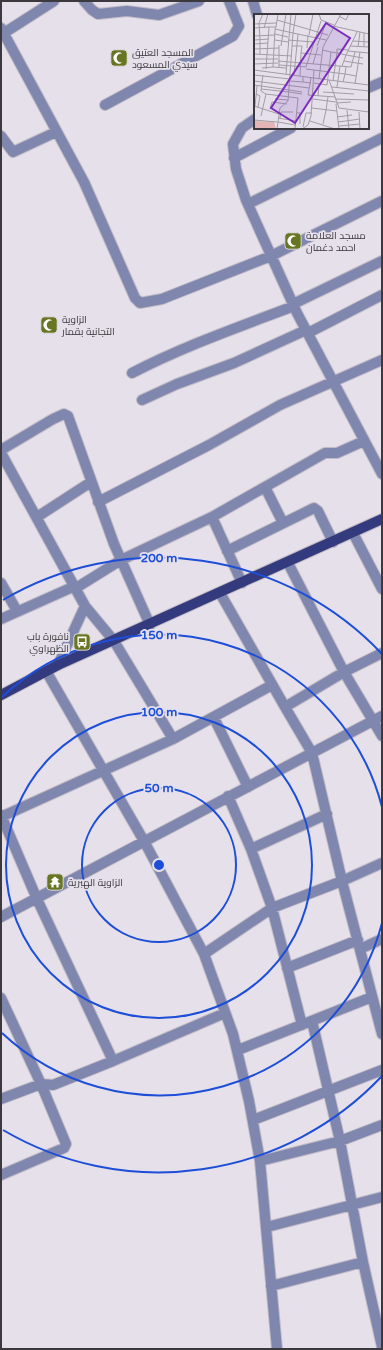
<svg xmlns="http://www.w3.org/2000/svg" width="383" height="1350" viewBox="0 0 383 1350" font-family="'Varela Round',Cairo,sans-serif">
<rect width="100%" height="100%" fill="#e6e0eb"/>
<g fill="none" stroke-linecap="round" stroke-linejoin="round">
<defs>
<path id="minor" d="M84,1L92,10L98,14L127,11L159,15L199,1
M253,1L257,15
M1,28L84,182L135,298L140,303L162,299L271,256L382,201
M4,33L54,1
M368,88L382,82
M105,105L233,36L239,26L229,1
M255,119L242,128L233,144L236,169L246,200L297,313L382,474
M1,136L13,152L56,132
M234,158L291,128
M248,204L382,138
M293,304L382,261
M308,333L382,295
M132,373C184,346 239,327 294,306
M142,400L177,384L234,363L306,330
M1,450L53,419L64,414L68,416L114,544L150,625
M1,453L85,606L114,641L173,739
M265,487L283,523
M98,502L209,445L280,405L382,360
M37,517L91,482
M212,517L325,453H337L364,441
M353,533L382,589
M227,551L314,508L318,511L333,542
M288,563L344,672L382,736
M1,583L17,611
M76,588L121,560L212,517L242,583
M220,593L285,707
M1,619L75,586
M382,653L344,672L285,707L312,753L342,881L382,1034
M58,665L85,606
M46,671L144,841L204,954L233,1034L249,1101L260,1161L277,1349
M214,718L248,787
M228,796L251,849L272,908L302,1025
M1,815L37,899L113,1061L225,1013
M1,817L173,739L272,685
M251,849L327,814
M1,917L382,716
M360,949L382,939
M204,954L272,908L342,881L382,863
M287,968L358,940
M1,998L41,1084L53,1085L113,1061
M312,1021L340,1141L363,1262L382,1347
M238,1050L372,997
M1,1099L41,1084L66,1144L64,1148L1,1175
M253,1120L382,1070
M260,1161L340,1141L382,1125
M267,1227L382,1197
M271,1286L363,1262"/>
<path id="major" d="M1,695L58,665L382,519"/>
</defs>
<use href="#minor" stroke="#c0bbc5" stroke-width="12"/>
<use href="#major" stroke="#c0bbc5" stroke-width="12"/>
<use href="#minor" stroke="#8087af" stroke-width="10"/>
<use href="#major" stroke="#343a7e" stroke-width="10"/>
</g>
<g fill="none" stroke="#1d4ed8" stroke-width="2">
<circle cx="159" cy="865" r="77"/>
<circle cx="159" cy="865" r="153"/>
<path d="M382 923A230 230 0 0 1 2 1033M2 697A230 230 0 0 1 382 807"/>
<path d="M382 1076A307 307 0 0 1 3 1130M3 600A307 307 0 0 1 382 654"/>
</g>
<defs>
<symbol id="mosque-square" viewBox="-11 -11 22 22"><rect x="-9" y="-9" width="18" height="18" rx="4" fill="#687521" stroke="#e6e0eb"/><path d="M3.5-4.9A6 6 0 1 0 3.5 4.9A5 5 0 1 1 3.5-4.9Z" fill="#fff"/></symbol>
<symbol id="bus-square" viewBox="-11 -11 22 22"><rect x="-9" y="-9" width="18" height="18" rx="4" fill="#687521" stroke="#e6e0eb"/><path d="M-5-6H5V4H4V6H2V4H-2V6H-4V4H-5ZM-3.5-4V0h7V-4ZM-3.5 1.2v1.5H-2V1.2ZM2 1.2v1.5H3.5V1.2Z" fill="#fff"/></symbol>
<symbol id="temple-square" viewBox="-11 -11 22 22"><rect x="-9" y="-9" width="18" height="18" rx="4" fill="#687521" stroke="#e6e0eb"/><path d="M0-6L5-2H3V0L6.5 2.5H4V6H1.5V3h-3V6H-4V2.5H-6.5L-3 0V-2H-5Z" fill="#fff"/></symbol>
</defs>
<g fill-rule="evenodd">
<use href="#mosque-square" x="109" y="48" width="20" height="20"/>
<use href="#mosque-square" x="283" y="231" width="20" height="20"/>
<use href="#mosque-square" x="39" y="315" width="20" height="20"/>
<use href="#bus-square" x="72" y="632" width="20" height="20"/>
<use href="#temple-square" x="45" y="872" width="20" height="20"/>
</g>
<g text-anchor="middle" stroke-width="3.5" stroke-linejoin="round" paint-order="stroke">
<g font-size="10" fill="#3b393d" stroke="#e6e0eb" text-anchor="start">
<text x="132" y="56">المسجد العتيق<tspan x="132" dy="12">سيدي المسعود</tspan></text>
<text x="306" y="239">مسجد العلامة<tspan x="306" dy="12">احمد دغمان</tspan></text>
<text x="62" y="323">الزاوية<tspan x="62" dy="12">التجانية بقمار</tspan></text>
<text x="69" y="640" text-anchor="end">نافورة باب<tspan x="69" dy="12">الظهراوي</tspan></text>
<text x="68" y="886">الزاوية الهبرية</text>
</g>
</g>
<g transform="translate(254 14)">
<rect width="115" height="115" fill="#e6e0eb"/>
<path d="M0,107L20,108L22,115H0Z" fill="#e5b4b5"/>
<path fill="none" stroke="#a29da5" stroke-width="1" d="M42,0L39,19L72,26M65,0L67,6L80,11M85,2L92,6L95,0M23,6L74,21M0,10L22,9M79,12L115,20M22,13L24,0M0,14L15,13M10,14L14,0M103,18L92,41L109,44M21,20L34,23M55,21L59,0M0,22L21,21M6,25L5,9L9,0M6,25V40M0,26L15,25M21,26L34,28M34,26L59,28M99,27L115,28M0,30L14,29M27,32L32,0M38,32H48L47,39M63,32L72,9M96,32L115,33M104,33L106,18M110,33V19M53,34L54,21M0,35L25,34M68,36L77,38L73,71M94,37L115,39M77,38L83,39L79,67M0,40L38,42M0,45H24M24,47L97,53L101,38M90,47L109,50M0,50L24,49M59,50L64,33M25,51L52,53L67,7M88,52L92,41L83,39V35L94,36M19,53L32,54M25,53V31M8,54L19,53L21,15L39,19L34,87L26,94L23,115M12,55L15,13H22L21,15M52,55L91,60L92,53M0,56L75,66L85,94L115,98M32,60L37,0M0,61L36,65M40,61L44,20M46,62L47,39L67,41M49,63V68L57,69M57,64L54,81L81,83M65,65L69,33L87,0M75,66L115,71M0,67L8,68L9,61M36,67L49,68M89,68L91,60L102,62M60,69L73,71M101,70L106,38M0,71L35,76M78,73L115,77M83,73L86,52M7,75L35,78M35,76L48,78M35,78L48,80M69,78L100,80M2,80L6,82L4,93M12,80L44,84L41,115M64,82L65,70M21,85L34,86M59,85L82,88M81,85L115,86M82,89L97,88M82,90L85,115M0,92L25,100M1,92L3,72M58,94L83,97M16,95L18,88L33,90M72,96L74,83M93,96L95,115M105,98L106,115M43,99H46V110M7,102L12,80L7,77L8,68L55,74M83,103L98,101M24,104L42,107M26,104L27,98H39M0,106L23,108M56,107L81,115M24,108L41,111M84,108L106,105M69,110L72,96M85,112L106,110M49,113L52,99H58M48,115L54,111L57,102L60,56"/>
<path fill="#7b2cbf" fill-opacity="0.15" stroke="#7b2cbf" stroke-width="2" d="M72,9L96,24L41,109L17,94Z"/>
<rect width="115" height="115" fill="none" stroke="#3b393d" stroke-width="2"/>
</g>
<circle cx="159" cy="865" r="6" fill="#1d4ed8" stroke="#e6e0eb" stroke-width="2"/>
<g font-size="12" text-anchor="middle" font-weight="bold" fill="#1d4ed8" stroke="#e6e0eb" stroke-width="3.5" stroke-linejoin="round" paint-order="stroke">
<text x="159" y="562">200 m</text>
<text x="159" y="639">150 m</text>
<text x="159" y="716">100 m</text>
<text x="159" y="792">50 m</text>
</g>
<rect width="383" height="1350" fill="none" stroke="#3b393d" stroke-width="4"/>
</svg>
